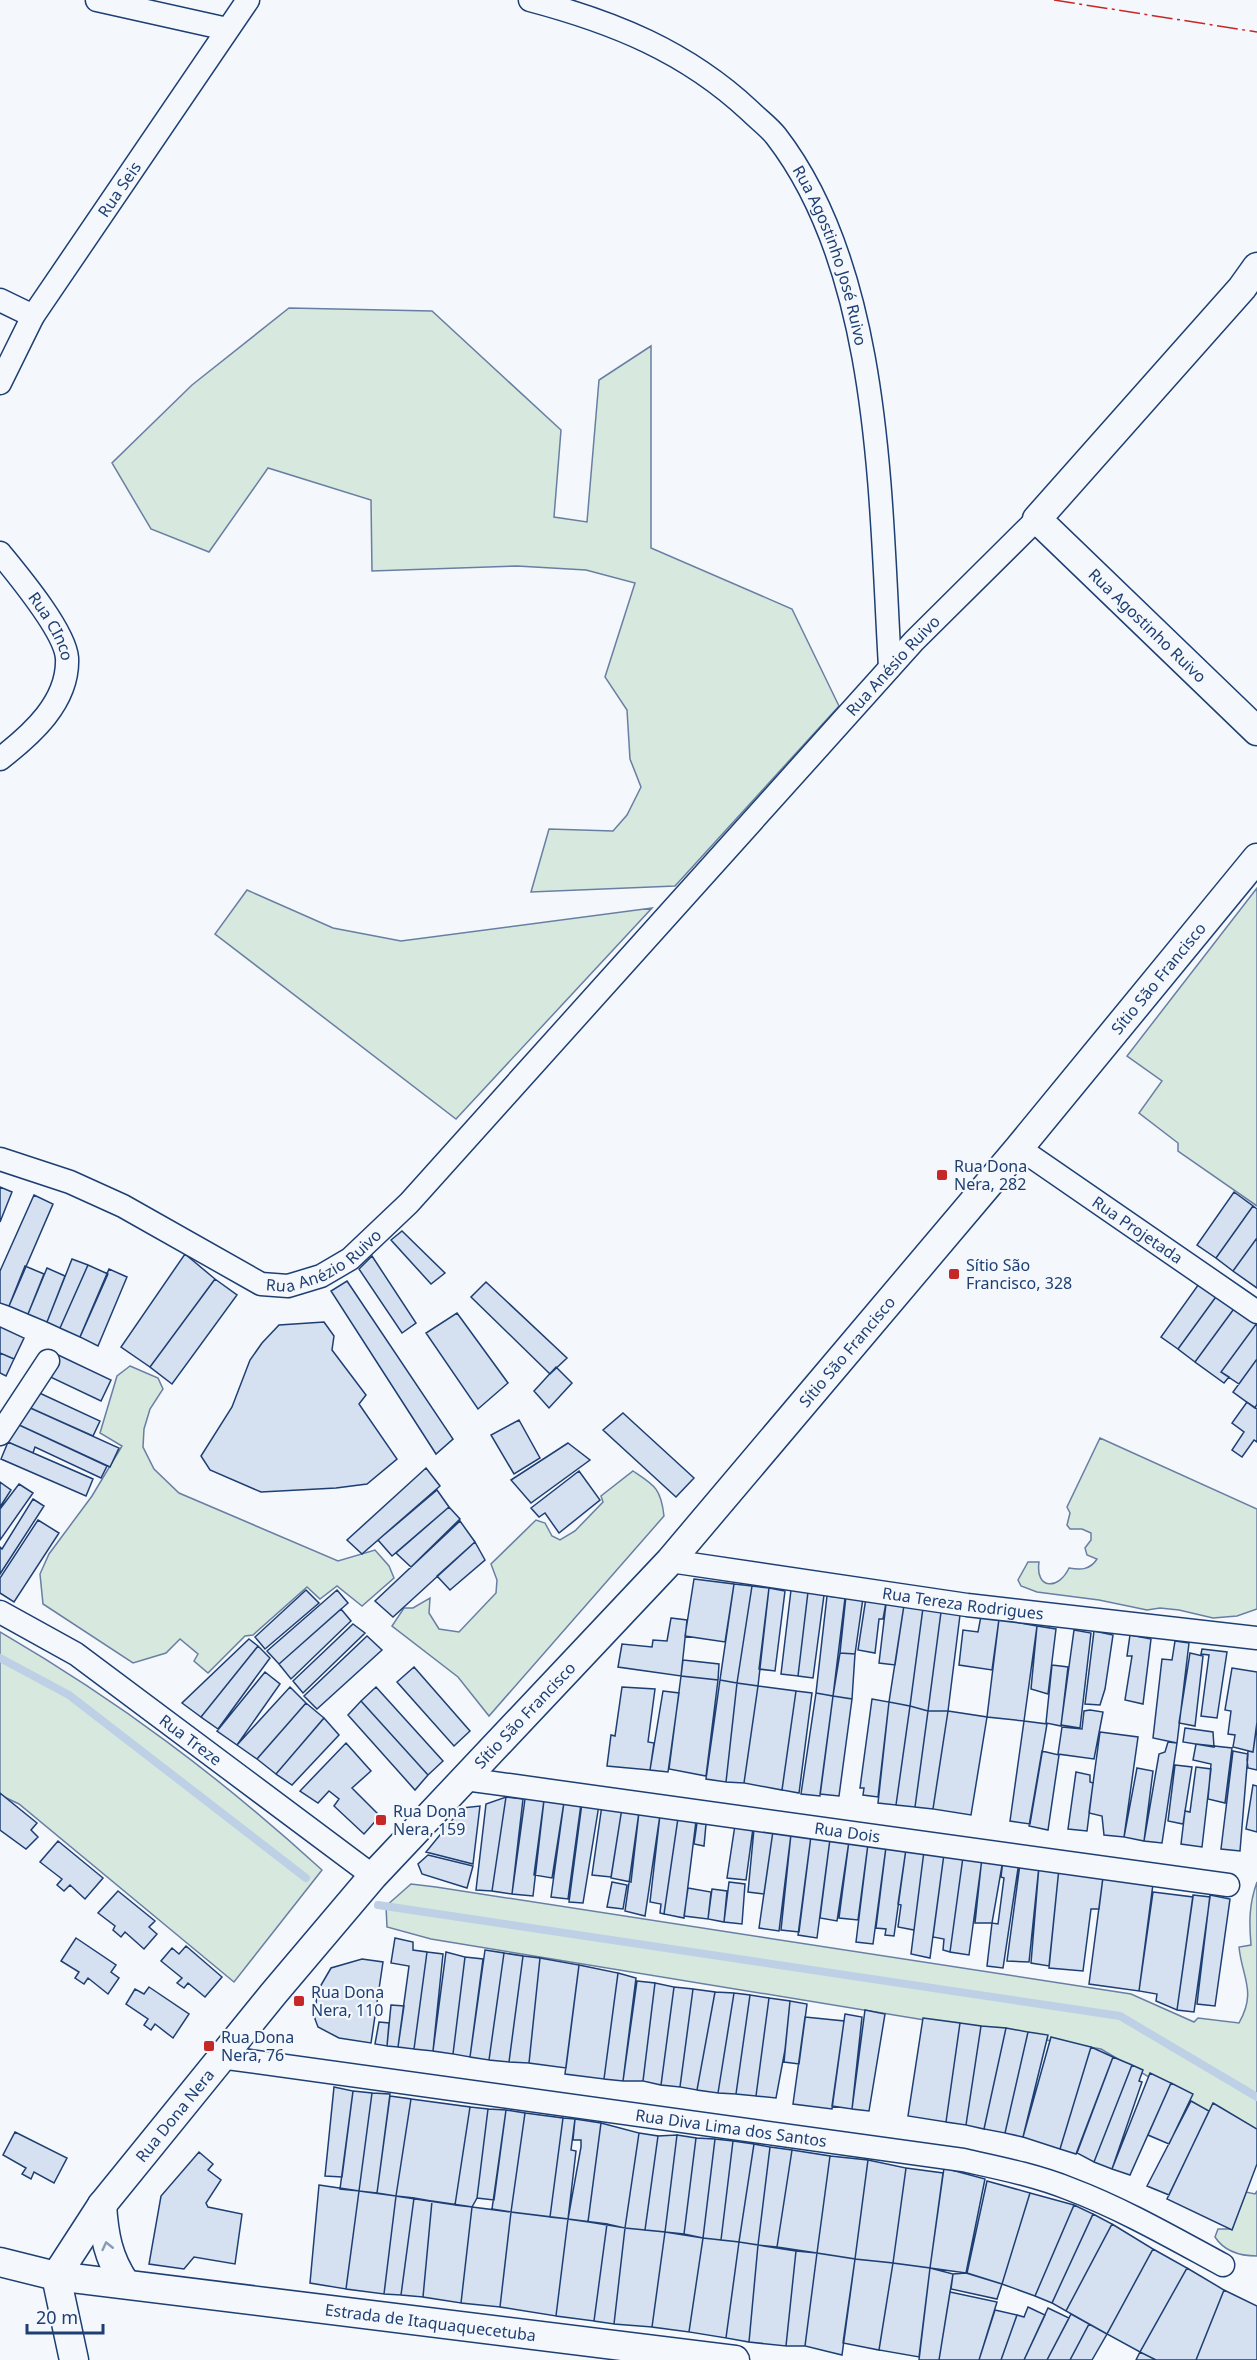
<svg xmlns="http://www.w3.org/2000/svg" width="1257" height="2360" viewBox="0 0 1257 2360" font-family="'Noto Sans',sans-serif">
<rect width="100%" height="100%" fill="#f4f7fb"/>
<path fill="#d7e8df" stroke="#687fa3" stroke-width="1.5" d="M289,308L432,311L561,430L554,517L587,522L599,380L651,346V548L792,609L839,706L675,886L531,892L549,829L613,831L627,815L641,787L630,759L627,710L605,677L635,583L586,570L517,566L372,571L371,500L268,468L209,552L151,529L112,463L192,385Z
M1257,888V1206L1178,1151V1143L1139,1113L1162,1081L1127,1056Z
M247,890L333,928L401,941L652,908L456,1119L215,934Z
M130,1366L158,1378L163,1389L150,1409L144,1429L143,1447L154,1469L179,1493L338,1561L375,1550L389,1566L394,1578L362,1606L337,1586L320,1599L307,1587L253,1635L245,1636L208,1673L194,1661L198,1654L180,1639L166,1653L133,1663L43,1604L40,1574L49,1554L92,1496L122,1446L100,1433L117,1376Z
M1100,1438L1257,1509V1609L1237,1616L1213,1618L1179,1610L1160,1608L1147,1610L1099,1600L1037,1592L1021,1586L1018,1580L1028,1562H1039C1035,1590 1059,1590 1069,1568C1081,1570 1090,1570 1097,1559L1087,1555L1085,1548L1091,1540V1533L1082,1529H1070L1067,1525L1070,1513L1067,1507Z
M633,1471C654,1485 661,1488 664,1516L489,1716L458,1677L392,1626L404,1608H413L430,1598L429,1613L439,1629L459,1632L496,1593L497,1580L491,1564L536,1520L545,1523L552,1536L560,1540L575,1531L603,1502L601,1496Z
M0,1632C120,1702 220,1777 322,1870L234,1982L19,1804L0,1795Z
M1257,1882V2140L1101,2049L431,1939L387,1927L386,1906L411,1884L436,1887L1131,1994L1194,2022L1198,2018L1239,2023C1257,1991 1242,1978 1239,1947L1251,1945C1249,1922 1249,1904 1257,1882Z
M1257,2191V2256C1240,2256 1224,2251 1215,2237L1218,2229H1232L1246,2192L1255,2194Z"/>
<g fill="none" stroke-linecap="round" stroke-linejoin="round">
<path stroke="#bed0e5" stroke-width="8" d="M0,1658L69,1695L306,1878
M378,1905L1120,2016L1257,2097"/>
</g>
<path fill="#d5e0f0" stroke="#1d3f73" stroke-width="1.5" d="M0,1187L12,1192L0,1222Z
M1234,1192L1253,1206L1216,1258L1197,1245Z
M34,1195L53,1204L9,1306L0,1303V1271Z
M1253,1206L1257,1209V1238L1233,1271L1216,1258Z
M402,1231L445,1273L431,1284L391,1240Z
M1257,1238V1288L1233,1271Z
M185,1254L215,1279L150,1367L121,1347Z
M372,1256L416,1323L402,1333L359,1269Z
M72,1259L88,1265L60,1328L47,1322Z
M88,1265L108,1274L80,1337L60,1328Z
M25,1266L44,1274L28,1314L9,1306Z
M47,1268L65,1276L47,1322L28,1314Z
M109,1269L127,1277L98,1346L80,1337Z
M215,1279L237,1295L172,1384L150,1367Z
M347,1281L453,1439L436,1454L331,1291Z
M1201,1281L1218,1294L1178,1349L1161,1337Z
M486,1282L567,1358L550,1374L471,1297Z
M1218,1294L1236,1306L1195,1362L1178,1349Z
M1236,1306L1257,1323L1221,1372L1229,1377L1224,1383L1195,1362Z
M457,1313L508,1383L478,1409L426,1333Z
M324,1322L334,1336L332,1350L366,1395L359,1404L397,1459L367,1484L336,1488L261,1492L210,1470L201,1456L232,1407L250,1360L262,1343L279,1325Z
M1257,1323V1359L1239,1384L1221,1372Z
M0,1327L24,1338L14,1359L0,1353Z
M0,1353L14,1359L6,1376L0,1373Z
M54,1353L111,1380L101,1401L44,1374Z
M1257,1359V1404L1255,1408L1233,1392Z
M556,1367L572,1383L549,1408L534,1391Z
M33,1390L100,1421L93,1436L26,1406Z
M1247,1402L1257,1409V1442L1254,1440L1242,1457L1232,1450L1244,1432L1232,1423Z
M26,1406L119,1448L110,1467L17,1424Z
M623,1413L694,1478L676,1497L603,1430Z
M519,1420L540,1458L514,1474L491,1435Z
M17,1424L107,1466L101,1478L35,1447L33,1453L8,1442Z
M8,1442L93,1479L86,1496L1,1459Z
M568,1443L590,1460L531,1503L511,1480Z
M426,1468L440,1486L362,1554L347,1540Z
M579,1471L600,1500L559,1533L545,1513L539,1517L531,1508Z
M0,1482L11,1490L0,1507Z
M19,1484L33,1493L0,1540V1509Z
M437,1490L449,1507L392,1556L378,1540Z
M33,1499L44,1506L0,1574V1547L2,1549Z
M449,1507L460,1519L411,1567L396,1553Z
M38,1520L59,1533L14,1602L0,1593V1578Z
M460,1521L475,1542L393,1617L375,1601Z
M475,1542L485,1560L450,1590L437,1576Z
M694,1579L734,1584L725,1642L685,1636Z
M734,1584L752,1586L737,1683L720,1680Z
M752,1586L769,1588L758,1686L737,1683Z
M769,1588L785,1591L775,1671L759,1669Z
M306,1590L319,1603L265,1649L255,1637Z
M337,1590L348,1603L279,1664L267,1651Z
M791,1590L808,1592L798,1676L781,1674Z
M808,1592L824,1595L813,1678L798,1676Z
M827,1596L845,1598L833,1696L816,1693Z
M846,1596L863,1598L855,1654L840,1653Z
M866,1598L886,1603L883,1619H879L875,1653L858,1650Z
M886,1604L904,1605L895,1665L879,1663Z
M904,1605L923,1608L910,1706L889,1702Z
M923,1608L941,1612L928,1711L910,1706Z
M341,1609L351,1621L291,1679L279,1664Z
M941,1612L960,1615L948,1711H928Z
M981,1616L999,1619L992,1670L959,1665L963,1630L978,1632Z
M671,1618L687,1620L681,1676L618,1667L622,1644L652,1647L653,1640L667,1641Z
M999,1619L1037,1626L1024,1721L987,1717Z
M353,1624L365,1633L303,1693L293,1681Z
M1037,1626L1056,1629L1048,1694L1031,1689Z
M1074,1630L1091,1633L1080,1728L1061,1725Z
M1094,1631L1113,1635L1105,1689L1100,1705L1085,1704Z
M1130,1635L1151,1639L1143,1704L1125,1700L1132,1656H1127Z
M367,1636L382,1650L317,1709L304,1696Z
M249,1639L258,1646L201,1717L182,1703Z
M1175,1641L1189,1643L1177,1743L1153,1738L1162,1659L1172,1660Z
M258,1646L270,1658L218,1729L201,1717Z
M1202,1649L1227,1652L1217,1718L1201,1716L1209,1655L1201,1654Z
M840,1653L855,1654L852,1699L833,1696Z
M1190,1653L1203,1656L1195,1726L1179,1723Z
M683,1660L719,1664L718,1680L681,1676Z
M1052,1665L1068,1667L1061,1726L1046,1723Z
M414,1667L470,1731L454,1746L397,1682Z
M1232,1668L1257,1672V1724L1253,1752L1233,1747L1235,1735L1228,1734L1231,1711L1225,1710Z
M265,1672L280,1684L237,1745L217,1731Z
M681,1676L718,1680L706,1776L669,1769Z
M720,1680L737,1683L726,1782L706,1779Z
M737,1683L758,1686L744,1783L726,1782Z
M758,1686L796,1691L782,1790L744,1783Z
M290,1687L306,1703L257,1759L237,1745Z
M376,1687L443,1761L428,1775L361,1701Z
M622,1687L655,1689L648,1742L654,1743L650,1770L607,1766L611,1735L615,1736Z
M663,1691L679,1693L668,1772L650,1770Z
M796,1691L812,1693L799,1793L782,1790Z
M816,1693L833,1696L820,1796L801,1794Z
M833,1696L852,1699L839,1796L820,1794Z
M872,1699L889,1702L878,1797L863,1795L864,1788H860Z
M361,1701L428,1775L415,1790L348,1715Z
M889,1702L910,1706L896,1805L878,1803Z
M306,1703L324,1718L276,1774L257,1759Z
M910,1706L928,1711L915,1807L896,1805Z
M1090,1710L1103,1712L1094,1759L1058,1754L1062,1727L1082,1729L1084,1711Z
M928,1711H948L933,1809L915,1807Z
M948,1711L987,1717L971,1815L933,1809Z
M324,1718L339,1735L292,1785L276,1774Z
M1024,1721L1047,1724L1030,1824L1010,1821Z
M1257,1722V1770L1248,1768L1247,1760L1248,1751L1253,1752Z
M1185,1728L1213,1732L1214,1747L1183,1742Z
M1100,1732L1138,1737L1124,1837L1104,1835L1102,1816L1089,1813Z
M1168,1742L1177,1743L1162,1843L1144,1841L1159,1754L1165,1752Z
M346,1743L371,1771L352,1788L380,1816L364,1834L334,1806L339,1799L329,1791L318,1803L300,1791Z
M1196,1744L1232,1748L1225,1803L1208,1799L1211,1764L1193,1760Z
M1042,1751L1059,1755L1048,1830L1029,1826Z
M1233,1751L1248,1754L1240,1851L1221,1849Z
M1175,1765L1192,1767L1183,1824L1168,1821Z
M1196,1767L1211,1769L1202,1847L1181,1844L1185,1811L1190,1812Z
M1137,1768L1153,1771L1144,1841L1124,1837Z
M1076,1772L1090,1775V1782L1093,1783L1087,1831L1068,1829Z
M1253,1785L1257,1786V1832L1246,1829Z
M0,1793L37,1823L31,1830L38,1837L26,1849L0,1830Z
M506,1797L523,1799L512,1894L492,1891Z
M506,1797L492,1891L476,1890L486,1804Z
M525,1799L544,1800L533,1896L512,1894Z
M544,1800L564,1802L552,1878L534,1875Z
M564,1802L581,1804L568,1899L551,1897Z
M582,1803L599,1805L583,1903L569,1902Z
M602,1805L622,1808L611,1877L592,1875Z
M480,1806L473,1864L426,1852L462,1808Z
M622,1808L639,1812L631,1882L611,1878Z
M639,1812L660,1815L645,1916L625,1911Z
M660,1815L678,1818L664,1914L660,1913L661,1904L650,1902Z
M678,1818L696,1821L684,1918L664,1914Z
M697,1823L706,1824L704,1846L694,1844Z
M735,1825L753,1828L746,1880L727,1878Z
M754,1829L773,1831L764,1894L748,1892Z
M773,1831L791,1834L779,1931L759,1928Z
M791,1834L811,1836L799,1932L781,1930Z
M811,1836L830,1839L817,1938L798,1935Z
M830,1839L849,1841L837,1921L820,1918Z
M58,1841L103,1878L85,1899L70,1885L64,1891L57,1885L62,1879L40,1862Z
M849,1841L868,1844L858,1920L839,1918Z
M868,1844L886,1847L873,1944L856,1942Z
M886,1847L906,1849L894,1936L885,1935L886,1929L876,1928Z
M906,1849L924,1851L914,1930L898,1927L901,1905L898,1904Z
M924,1851L944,1854L930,1958L911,1954Z
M944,1854L963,1857L950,1952L943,1950L944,1939L933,1937Z
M428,1855L473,1866L467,1888L422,1874L418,1864Z
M963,1857L982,1859L969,1955L950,1952Z
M982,1857L1003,1860L992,1923H975Z
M1003,1860L1019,1862L1003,1968L987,1966L992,1923L998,1924L1004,1878L1001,1877Z
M1020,1864L1039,1866L1029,1962L1007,1961Z
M1039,1866L1059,1868L1049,1966L1031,1963Z
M1059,1868L1103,1877L1099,1909H1091L1083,1971L1049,1968Z
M1103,1877L1153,1884L1139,1991L1089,1984Z
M612,1882L627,1885L623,1909L607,1907Z
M729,1882L745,1884L742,1924L724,1922Z
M688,1888L711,1892L708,1919L684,1916Z
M712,1889L727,1891L724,1922L708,1919Z
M118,1891L155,1921L149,1927L157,1934L144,1949L125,1932L121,1937L113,1930L115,1926L98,1913Z
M1153,1892L1193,1897L1177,2010L1156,2001L1157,1994L1139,1991Z
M1193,1895L1210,1897L1194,2012L1177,2010Z
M1210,1895L1230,1899L1215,2006L1197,2004Z
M76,1938L116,1965L111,1972L119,1978L108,1994L88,1978L84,1984L75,1978L79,1972L61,1961Z
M395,1938L413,1942V1950L427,1952L414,2049L398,2047L409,1966L391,1963Z
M186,1946L222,1977L205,1997L188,1983L184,1988L177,1983L182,1978L161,1961L172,1948L179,1954Z
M485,1950L504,1953L489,2060L470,2057Z
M427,1952L443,1954L433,2051L414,2049Z
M446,1952L465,1957L453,2054L433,2051Z
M504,1953L523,1956L509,2062L489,2060Z
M523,1956L540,1958L529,2063L509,2062Z
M465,1957L483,1959L470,2057L453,2054Z
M540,1958L579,1965L566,2068L529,2063Z
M362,1959L383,1962L371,2043L339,2038L318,2027L315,2019L317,1992L331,1968Z
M579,1965L618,1973L604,2079L565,2074Z
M618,1973L636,1978L623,2081L604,2079Z
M637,1981L655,1983L643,2081H623Z
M655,1983L674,1987L661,2085L643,2081Z
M149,1987L189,2014L173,2038L155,2024L151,2030L144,2025L148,2019L126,2004L135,1989L144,1994Z
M674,1987L693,1989L680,2087L661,2085Z
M693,1989L715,1992L697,2090L680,2087Z
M715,1992L734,1993L718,2093L697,2090Z
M734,1993L750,1995L736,2094L718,2093Z
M750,1995L769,1998L756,2096L736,2094Z
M769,1998L790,2001L785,2050L776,2098L756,2096Z
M790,2001L807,2004L799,2064L784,2062Z
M391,2005L404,2006L398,2047L387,2046Z
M865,2010L885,2014L869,2111L852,2109Z
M845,2014L862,2017L852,2109L832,2106Z
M805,2017L844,2021L832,2109L793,2104Z
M923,2018L960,2023L946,2122L908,2116Z
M379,2022L389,2023L387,2046L375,2044Z
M960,2023L981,2026L966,2125L946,2122Z
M981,2026L1006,2028L984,2129L966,2125Z
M1006,2028L1028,2032L1005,2133L984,2129Z
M1028,2032L1048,2035L1023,2137L1005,2133Z
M1051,2037L1091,2047L1060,2149L1023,2137Z
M1091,2047L1113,2057L1076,2154L1060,2149Z
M1113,2057L1132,2065L1094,2162L1077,2153Z
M1132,2065L1143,2070L1139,2081L1142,2082L1112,2169L1094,2162Z
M1150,2073L1171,2083L1130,2175L1112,2169Z
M1171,2083L1193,2094L1169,2144L1148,2135Z
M334,2087L353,2091L342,2177L325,2176Z
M353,2091L372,2093L359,2191L340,2189Z
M372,2093L390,2094L377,2193L359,2191Z
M390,2096L411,2099L396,2196L377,2193Z
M411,2099L470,2107L455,2205L396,2196Z
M1191,2101L1209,2111L1169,2195L1147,2186Z
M1213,2103L1257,2129V2164L1232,2230L1167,2199Z
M470,2107L488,2109L477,2198L472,2207L455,2205Z
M488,2109L506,2110L494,2200L477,2198Z
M506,2110L525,2113L511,2212L492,2209Z
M525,2113L563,2118L550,2217L511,2212Z
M563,2118L575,2119L571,2150L576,2151L568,2219L550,2217Z
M575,2119L601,2123L588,2222L568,2219L581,2147V2140H573Z
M601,2123L639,2133L625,2228L588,2222Z
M15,2132L67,2158L54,2183L34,2172L31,2179L22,2174L26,2168L3,2155Z
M639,2133L658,2136L645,2230L625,2228Z
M677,2135L696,2138L684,2234L665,2232Z
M677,2135L665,2232L645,2230L658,2136Z
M696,2138L715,2139L703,2238L684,2234Z
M715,2139L733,2141L721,2240L703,2238Z
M733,2141L754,2144L739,2242L721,2240Z
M754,2144L770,2147L758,2245L739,2242Z
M770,2147L792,2150L777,2247L758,2245Z
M792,2150L830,2156L817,2253L777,2247Z
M199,2152L213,2164L208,2170L221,2180L206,2203L208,2207L242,2214L235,2264L194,2257L184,2269L149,2264L161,2196Z
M830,2156L868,2160L855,2259L817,2253Z
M868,2160L906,2168L893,2263L855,2259Z
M906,2168L943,2173L930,2268L893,2263Z
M944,2168L985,2179L966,2273L930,2268Z
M987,2181L1030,2193L1002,2284L967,2273Z
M319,2185L359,2191L346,2289L310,2283Z
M359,2191L396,2196L384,2294L346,2289Z
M1030,2193L1074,2205L1035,2296L1002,2284Z
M396,2196L414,2198L401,2295L384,2294Z
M414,2198L432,2201L423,2297L401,2295Z
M432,2201L472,2207L461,2303L423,2297Z
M1074,2205L1093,2214L1052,2303L1035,2296Z
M472,2207L511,2212L500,2307L461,2303Z
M511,2212L568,2219L556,2316L500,2307Z
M1093,2214L1112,2224L1066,2311L1052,2303Z
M568,2219L607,2224L594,2321L556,2316Z
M607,2224L625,2228L614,2324L594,2321Z
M1112,2224L1153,2249L1107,2334L1066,2311Z
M625,2228L665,2232L652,2327L614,2324Z
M665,2232L703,2238L689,2332L652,2327Z
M703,2238L739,2242L726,2338L689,2332Z
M739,2242L758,2245L749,2342L726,2338Z
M758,2245L796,2251L786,2346L749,2342Z
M1153,2249L1187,2268L1140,2352L1107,2334Z
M796,2251L817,2253L805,2346H786Z
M817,2253L855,2259L842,2355L805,2346Z
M855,2259L893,2263L879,2350L843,2343Z
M893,2263L930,2268L919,2357L879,2350Z
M930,2268L953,2274L939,2360H919Z
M1187,2268L1224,2290L1196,2360H1156L1140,2352Z
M966,2273L1002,2284L997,2299L951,2289L953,2274Z
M1224,2290L1257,2306V2360H1196Z
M950,2292L997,2302L979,2360H939Z
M1028,2307L1045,2315L1024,2360H1001L1017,2315L1024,2317Z
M1048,2308L1069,2318L1047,2360H1024Z
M995,2310L1017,2315L1001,2360H979Z
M1071,2314L1089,2324L1070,2360H1047Z
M1089,2324L1107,2334L1092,2360H1070Z
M1140,2352L1156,2360H1136Z"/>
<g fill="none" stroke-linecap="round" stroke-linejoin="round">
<defs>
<g id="minor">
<path d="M97,0L227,29"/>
<path id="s1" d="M530,0C613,22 686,51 750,111C758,119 769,127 776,136C882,273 880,500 890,667"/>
<path d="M0,300L33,316"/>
<path id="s2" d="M0,383L33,316L248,0"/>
<path id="s3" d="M0,553C18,575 65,631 67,658C69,702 31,735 0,759"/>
<path id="s4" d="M1019,1148L1257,1312"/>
<path id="s5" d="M0,1159L70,1182L123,1206L261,1284L288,1286L321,1276L350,1259L409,1203L914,641L1037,519"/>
<path d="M0,1434L48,1361"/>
<path id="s6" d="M670,1561L967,1605L1257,1638"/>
<path id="s7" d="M0,1612L76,1654L373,1876"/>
<path id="s8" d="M465,1779L1228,1885"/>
<path id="s9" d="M220,2057L963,2160C999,2168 1035,2175 1070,2189C1123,2209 1173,2238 1223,2265"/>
</g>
<g id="tertiary">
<path id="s10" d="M1257,267L1242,288L1037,519L1257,731"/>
<path d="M102,2205C104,2235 108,2258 125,2283"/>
<path id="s11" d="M0,2262L56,2276L735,2360"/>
<path id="s12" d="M56,2276L102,2205L274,1993L373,1876L670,1561L1019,1148L1257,858"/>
<path d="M56,2276L74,2360"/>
</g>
</defs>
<use href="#minor" stroke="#1d3f73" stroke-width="25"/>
<use href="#tertiary" stroke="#1d3f73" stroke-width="31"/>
<use href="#minor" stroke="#f4f7fb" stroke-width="22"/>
<use href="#tertiary" stroke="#f4f7fb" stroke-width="28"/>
<path stroke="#c62828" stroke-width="1.5" stroke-dasharray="21 4.5 3 4.5" stroke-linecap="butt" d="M1054,0L1257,32"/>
</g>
<defs><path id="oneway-chevron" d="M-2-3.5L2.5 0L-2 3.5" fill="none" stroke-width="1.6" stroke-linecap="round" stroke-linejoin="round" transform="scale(1.5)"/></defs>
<use stroke="#889bb7" href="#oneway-chevron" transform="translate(107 2246) rotate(-103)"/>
<g fill="#c62828" stroke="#f4f7fb" stroke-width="2">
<rect x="936" y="1169" width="12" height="12" rx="3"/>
<rect x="948" y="1268" width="12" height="12" rx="3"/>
<rect x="375" y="1814" width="12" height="12" rx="3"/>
<rect x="293" y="1995" width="12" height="12" rx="3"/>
<rect x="203" y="2040" width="12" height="12" rx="3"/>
</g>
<g text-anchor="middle" stroke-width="4.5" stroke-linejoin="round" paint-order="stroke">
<g font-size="16" fill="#1d3f73" stroke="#f4f7fb">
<text dy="6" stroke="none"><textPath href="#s2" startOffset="228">Rua Seis</textPath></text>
<text dy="6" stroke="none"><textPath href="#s1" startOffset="418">Rua Agostinho José Ruivo</textPath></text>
<text dy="6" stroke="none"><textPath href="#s10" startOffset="488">Rua Agostinho Ruivo</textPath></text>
<text dy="6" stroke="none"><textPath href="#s3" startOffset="90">Rua CInco</textPath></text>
<text dy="6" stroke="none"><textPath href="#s5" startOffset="1190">Rua Anésio Ruivo</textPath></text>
<text dy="6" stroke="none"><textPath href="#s12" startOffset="1704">Sítio São Francisco</textPath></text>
<text dy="6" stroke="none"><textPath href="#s4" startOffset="144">Rua Projetada</textPath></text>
<text dy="6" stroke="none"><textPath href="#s5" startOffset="360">Rua Anézio Ruivo</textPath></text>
<text dy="6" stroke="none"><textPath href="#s12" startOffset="1218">Sítio São Francisco</textPath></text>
<text dy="6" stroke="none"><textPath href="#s6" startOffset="296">Rua Tereza Rodrigues</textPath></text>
<text dy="6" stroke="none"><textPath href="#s12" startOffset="732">Sítio São Francisco</textPath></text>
<text dy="6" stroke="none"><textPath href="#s7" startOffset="230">Rua Treze</textPath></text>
<text dy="6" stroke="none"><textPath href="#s8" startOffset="386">Rua Dois</textPath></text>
<text dy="6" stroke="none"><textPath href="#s12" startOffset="200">Rua Dona Nera</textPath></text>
<text dy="6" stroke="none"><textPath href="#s9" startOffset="516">Rua Diva Lima dos Santos</textPath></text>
<text dy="6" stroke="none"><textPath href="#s11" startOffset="435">Estrada de Itaquaquecetuba</textPath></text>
</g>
<g font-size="16" fill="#1d3f73" stroke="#f4f7fb" text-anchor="start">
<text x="954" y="1172">Rua Dona<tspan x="954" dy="18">Nera, 282</tspan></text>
<text x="966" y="1271">Sítio São<tspan x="966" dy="18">Francisco, 328</tspan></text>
<text x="393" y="1817">Rua Dona<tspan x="393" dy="18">Nera, 159</tspan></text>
<text x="311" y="1998">Rua Dona<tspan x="311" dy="18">Nera, 110</tspan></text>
<text x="221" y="2043">Rua Dona<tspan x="221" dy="18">Nera, 76</tspan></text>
</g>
</g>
<path d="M27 2324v9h76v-9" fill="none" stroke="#1d3f73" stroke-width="3"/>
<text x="36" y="2324" font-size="18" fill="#1d3f73" stroke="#f4f7fb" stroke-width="4.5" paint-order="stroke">20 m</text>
</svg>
